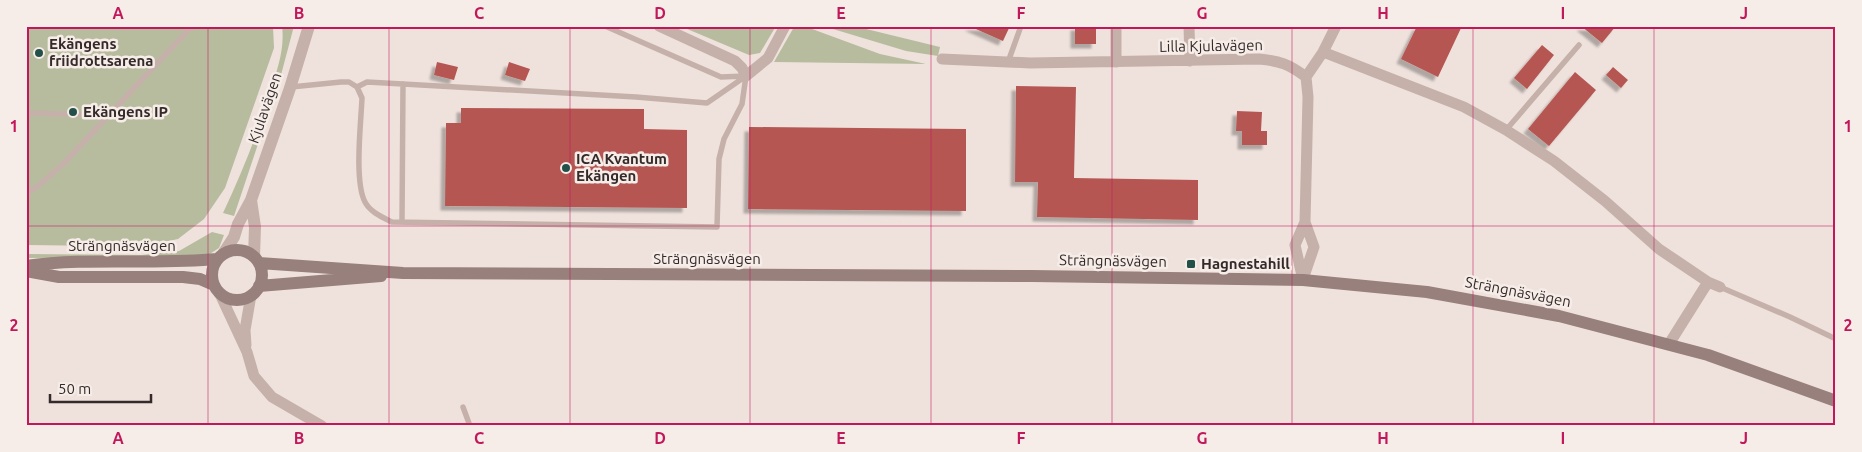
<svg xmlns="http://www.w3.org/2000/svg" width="1862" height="452" viewBox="0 0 1862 452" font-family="Ubuntu,sans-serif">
<defs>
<filter id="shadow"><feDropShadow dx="-4.5" dy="4.5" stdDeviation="1" flood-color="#0004"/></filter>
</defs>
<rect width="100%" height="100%" fill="#efe2dd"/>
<path fill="#b8bc9f" d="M26,26H273L274,48L225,188L204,219L178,239L169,241L105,246L26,245Z
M282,26H294L281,75L234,216L223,213C242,173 258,133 271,90C277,69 285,49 282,26Z
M680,26H776L760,53L749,55Z
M798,26H804L880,54L926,64L774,62L794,27Z
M823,26H854L940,47L938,56L906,51Z
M212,232L224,235L219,248L205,257L26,258V254L142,255L179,251Z"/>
<path fill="#b65753" filter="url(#shadow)" d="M969,26H1010L1003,41Z
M1075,26H1096V44H1075Z
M1417,26H1462L1438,77L1401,59Z
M1581,26H1616L1602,43Z
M1542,45L1554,55L1527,89L1514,78Z
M437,62L458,67L454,80L434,75Z
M509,62L530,69L525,81L505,75Z
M1613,67L1628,80L1621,88L1606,75Z
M1575,72L1596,90L1549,146L1528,129Z
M1016,86L1076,87L1074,178L1198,180V220L1037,217L1038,182H1015Z
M461,108L644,109V129L687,130V208L445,206L446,123H461Z
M1237,111L1262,112L1261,131H1267V145H1242V131H1236Z
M749,127L966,129V211L748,209Z"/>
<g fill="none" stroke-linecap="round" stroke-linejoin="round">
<path stroke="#c5b1aa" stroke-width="5.5" d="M605,26L721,77L745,76
M1008,62L1021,26
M291,87L341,82H349L357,87L362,98C361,123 354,181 365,202C370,212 382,217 392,222L717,227L719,159L724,139L742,104L746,76
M357,87L367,82L636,97L707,103L746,76
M26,113L108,115
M1506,130L1579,45
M26,194L38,186L64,163L192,26
M402,222L403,84
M1720,287L1790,317L1836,339
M463,407L470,426"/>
<path stroke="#c5b1aa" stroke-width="11" d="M659,26L735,61L742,68L746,76L768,58L785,26
M1116,26V62
M1189,26L1190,61
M1323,52L1464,107L1506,130L1554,161L1605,201L1659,249L1708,282L1720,287
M942,59L1030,63L1259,59C1280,61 1289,64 1306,77L1308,97L1305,222L1295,245L1303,280
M1306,77L1323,52L1336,26
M1303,279L1314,247L1305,222
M219,292L247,352L254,376L272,397L322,426
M1669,344L1708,282
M246,345L245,330L251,295"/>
<path stroke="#c5b1aa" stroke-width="12" d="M251,200L255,227L254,257
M223,254L234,237L238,224L251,200L290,88L309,26"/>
<path stroke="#98807c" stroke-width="12" d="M212 275a25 25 0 1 1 50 0a25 25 0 1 1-50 0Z
M259,263L403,273L1032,276L1303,280L1427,292L1559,316L1708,355L1836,401
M26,266C89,257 154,265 217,259
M26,271L59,277H183L200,279L214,285
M259,286L381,276"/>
</g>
<path fill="none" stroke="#c2185b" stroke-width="1" stroke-opacity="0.55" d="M208,26V426M389,26V426M570,26V426M750,26V426M931,26V426M1112,26V426M1292,26V426M1473,26V426M1654,26V426M26,226H1836"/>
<g fill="#24504a" stroke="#f7ede8" stroke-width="2">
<circle cx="39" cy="53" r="5"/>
<circle cx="73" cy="112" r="5"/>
<circle cx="566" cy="168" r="5"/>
<rect x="1186" y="259" width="10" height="10" rx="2.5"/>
</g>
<g text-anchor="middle" stroke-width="5" stroke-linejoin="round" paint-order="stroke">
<g font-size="15" font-weight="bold" fill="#342a29" stroke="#f7ede8" text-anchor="start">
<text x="49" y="49">Ekängens<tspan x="49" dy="17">friidrottsarena</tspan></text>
<text x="83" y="117">Ekängens IP</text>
<text x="576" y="164">ICA Kvantum<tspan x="576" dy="17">Ekängen</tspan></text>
<text x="1201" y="269">Hagnestahill</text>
</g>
<g font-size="15" fill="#342a29" stroke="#f7ede8">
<text transform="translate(1211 46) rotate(-1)" y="5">Lilla Kjulavägen</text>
<text transform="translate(265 108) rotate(-71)" y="5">Kjulavägen</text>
<text x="122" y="251">Strängnäsvägen</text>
<text x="707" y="264">Strängnäsvägen</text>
<text transform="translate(1113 261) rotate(1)" y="5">Strängnäsvägen</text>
<text transform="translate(1518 292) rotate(11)" y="5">Strängnäsvägen</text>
</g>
</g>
<rect width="1862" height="452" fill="none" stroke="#f7ede8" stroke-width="55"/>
<path d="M50 394v8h101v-8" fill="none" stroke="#342a29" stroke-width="2.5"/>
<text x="58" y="394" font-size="15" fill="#342a29" stroke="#f7ede8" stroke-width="4" paint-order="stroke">50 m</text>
<rect x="28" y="28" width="1806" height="396" fill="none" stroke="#c2185b" stroke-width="2"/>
<g font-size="16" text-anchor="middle" font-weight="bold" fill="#c2185b">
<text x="118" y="19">A</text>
<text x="299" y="19">B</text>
<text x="479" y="19">C</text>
<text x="660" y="19">D</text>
<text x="841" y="19">E</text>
<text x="1021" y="19">F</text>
<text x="1202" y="19">G</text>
<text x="1383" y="19">H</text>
<text x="1563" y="19">I</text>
<text x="1744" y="19">J</text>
<text x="14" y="132">1</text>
<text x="1848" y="132">1</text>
<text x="14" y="331">2</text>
<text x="1848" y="331">2</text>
<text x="118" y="444">A</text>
<text x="299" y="444">B</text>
<text x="479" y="444">C</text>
<text x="660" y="444">D</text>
<text x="841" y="444">E</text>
<text x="1021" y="444">F</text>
<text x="1202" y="444">G</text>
<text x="1383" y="444">H</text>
<text x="1563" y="444">I</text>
<text x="1744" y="444">J</text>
</g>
</svg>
